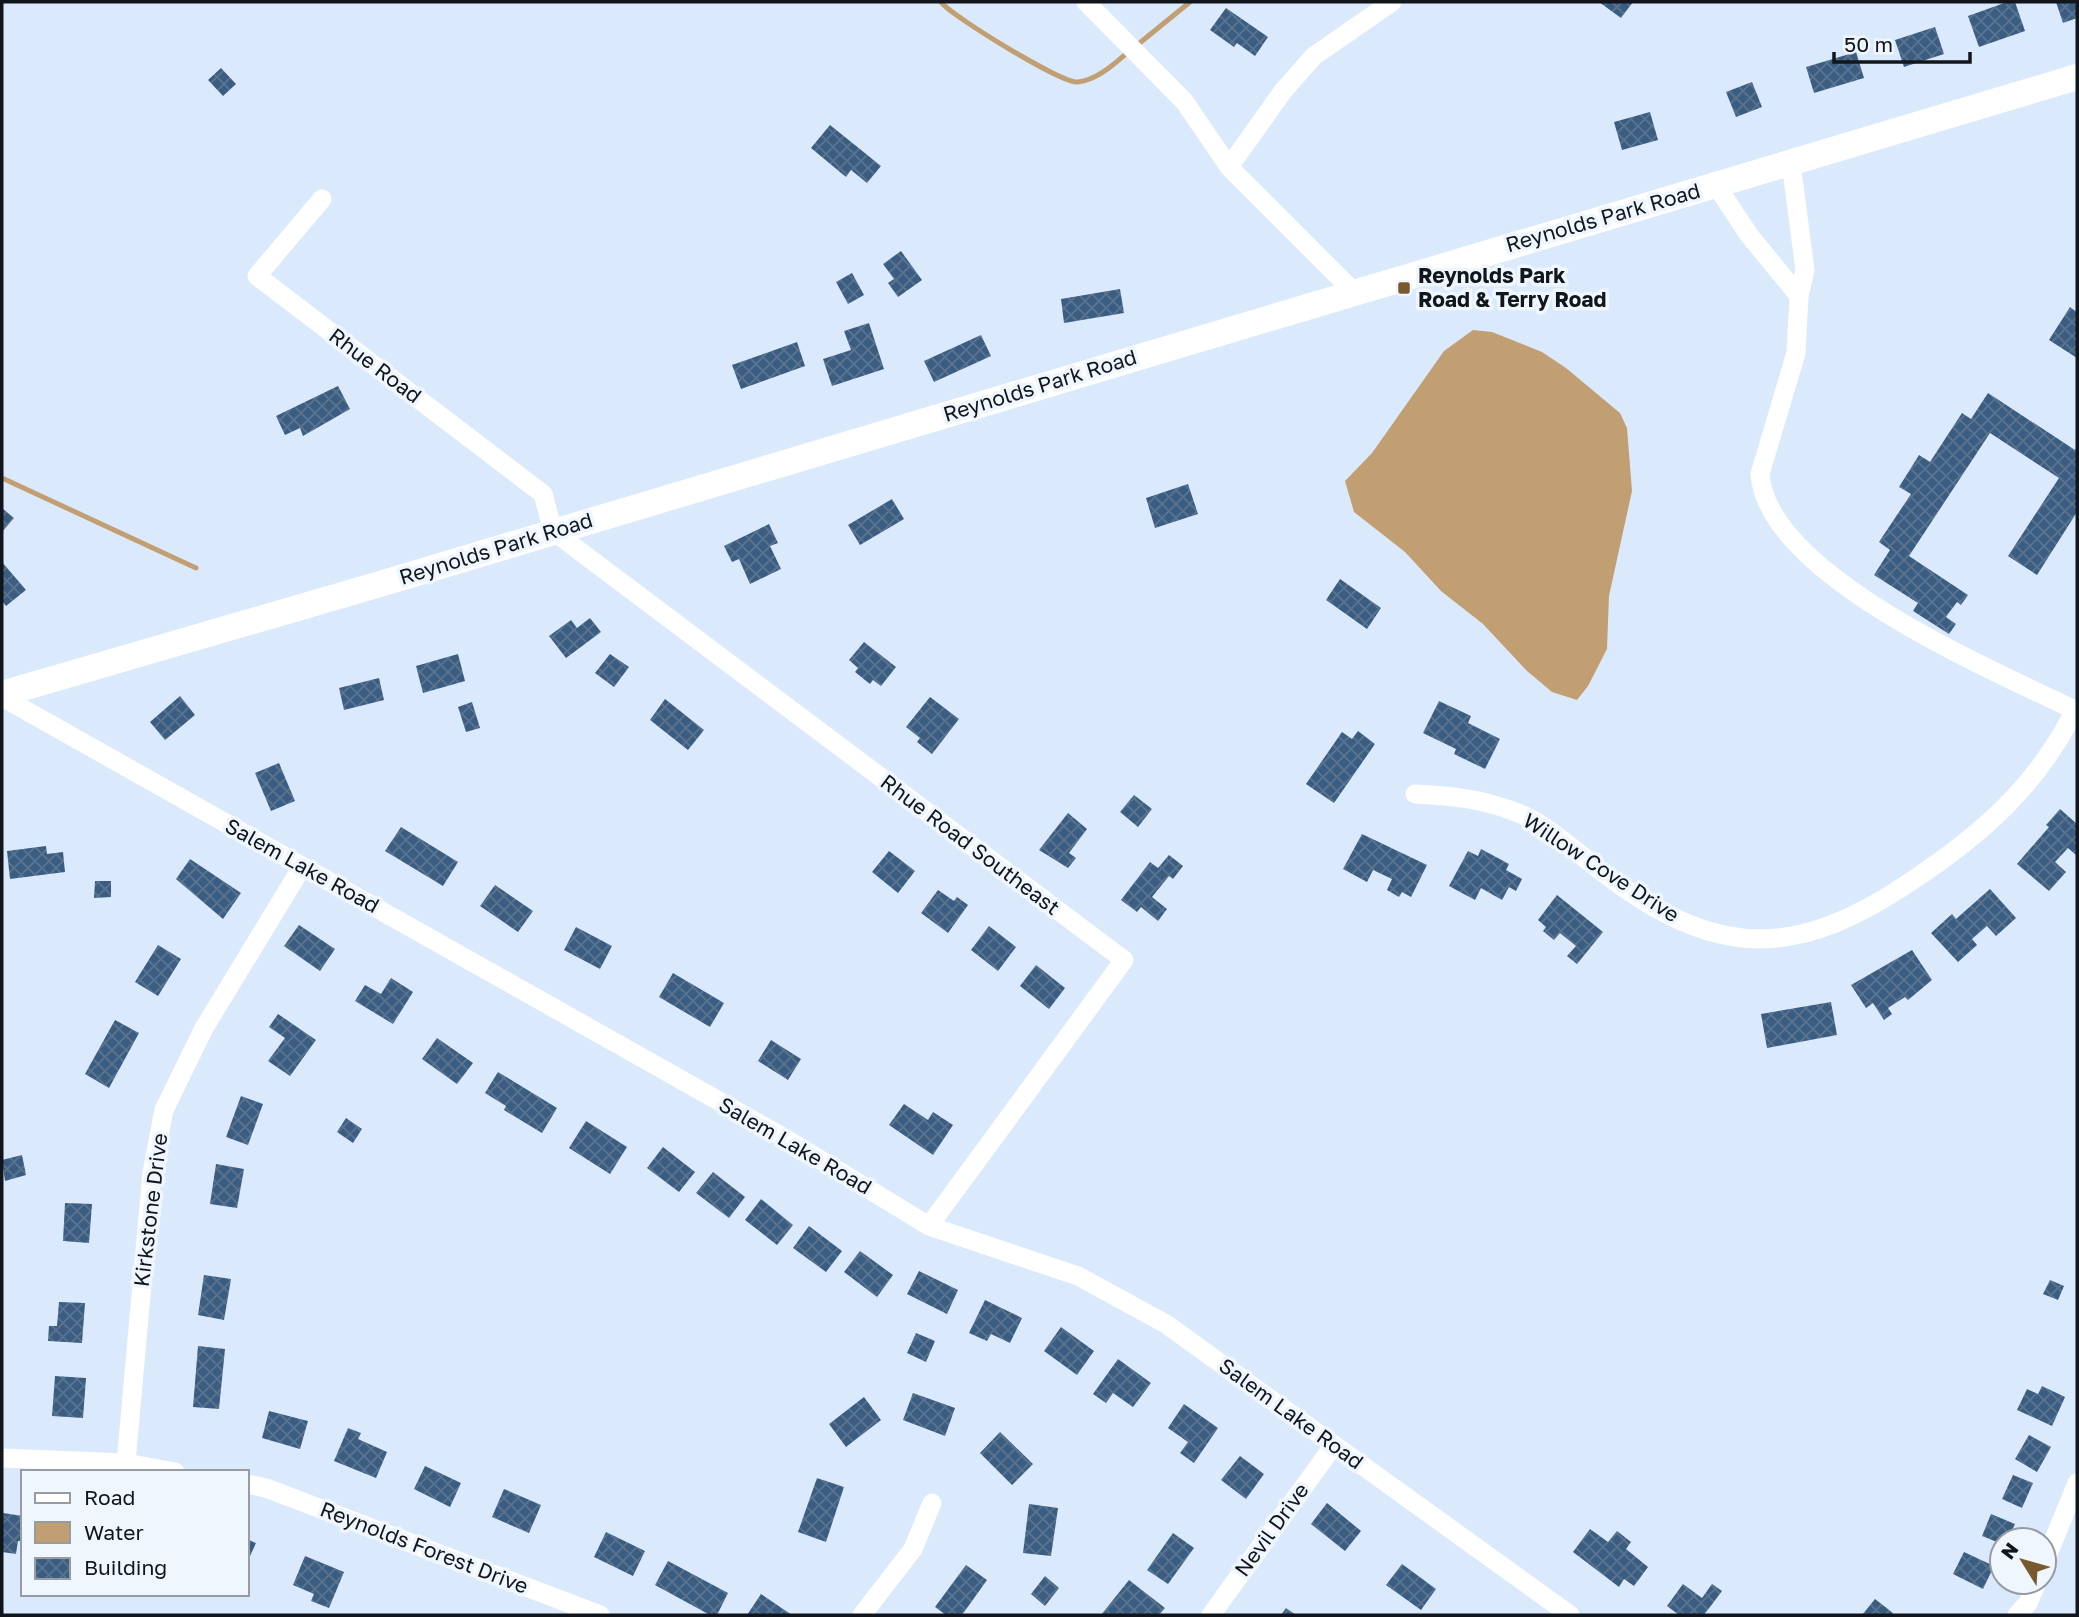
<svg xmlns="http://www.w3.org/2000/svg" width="2079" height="1617" viewBox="0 0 2079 1617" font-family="'Golos Text',sans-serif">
<defs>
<pattern id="building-cross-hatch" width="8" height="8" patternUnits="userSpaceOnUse" patternTransform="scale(1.75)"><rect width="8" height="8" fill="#3a5d81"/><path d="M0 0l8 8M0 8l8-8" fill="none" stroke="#5a7490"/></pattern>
</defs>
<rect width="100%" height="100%" fill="#daeafc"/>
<path fill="#c29f73" d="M1473,330L1492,332L1542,352L1566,368L1620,413L1627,428L1632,491L1609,596L1607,649L1588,686L1577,700L1552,692L1527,671L1483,624L1441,591L1405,552L1354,512L1345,481L1372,453L1444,351Z"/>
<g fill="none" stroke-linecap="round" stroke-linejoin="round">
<path stroke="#c29f73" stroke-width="5" d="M941,2C950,15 1062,84 1078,82C1097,80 1114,64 1128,52
M1136,46L1190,2
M2,478L196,568"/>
</g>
<path fill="url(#building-cross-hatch)" d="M1599,2H1633L1621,18Z
M2007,2H2015L2025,31L1979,47L1968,16Z
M2056,2H2077V18L2063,23Z
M1226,8L1268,37L1255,56L1237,43L1234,47L1210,30Z
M1935,27L1944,54L1904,67L1895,40Z
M1856,52L1864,78L1814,93L1806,67Z
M221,68L236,84L223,96L208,80Z
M1752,82L1762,107L1736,117L1726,92Z
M1650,112L1658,140L1622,150L1614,122Z
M830,125L881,166L867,183L851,170L846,177L811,148Z
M901,251L922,280L898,297L888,283L894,279L883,264Z
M852,273L864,295L848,304L836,282Z
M1120,289L1124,313L1064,323L1061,299Z
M2070,307L2077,312V358L2049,340Z
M869,323L884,369L832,386L823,359L851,350L844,331Z
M981,335L991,356L934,382L924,361Z
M797,342L805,366L741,389L732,365Z
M338,386L350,409L303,436L300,428L285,435L276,416Z
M1988,393L2075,450L2077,447V512L2037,575L2008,556L2059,478L1990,433L1909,556L1968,595L1961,605L1957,602L1946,617L1956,624L1949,634L1913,611L1918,603L1874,575L1890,550L1879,542L1911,494L1899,487L1919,455L1930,462L1962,413L1971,419Z
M1188,484L1198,514L1155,528L1146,498Z
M892,499L904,519L860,545L848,525Z
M2,508L14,518L2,532Z
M769,524L778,543L770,546L781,569L750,584L739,559L732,562L724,546Z
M2,562L26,590L6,606L2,601Z
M1340,579L1381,608L1367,629L1326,600Z
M590,618L601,632L566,658L549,636L571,620L577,628Z
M864,642L896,667L881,686L873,680L870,684L855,672L858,668L849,660Z
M458,654L465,681L423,693L416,666Z
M610,654L629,667L614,687L595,673Z
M379,678L384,700L344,710L339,688Z
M180,696L195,715L165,740L150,722Z
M930,697L959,719L932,754L917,742L920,738L906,727Z
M665,699L704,730L688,750L650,720Z
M1439,701L1471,716L1468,723L1500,739L1485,769L1454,754L1456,749L1423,733Z
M472,702L480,728L466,732L458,707Z
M1358,731L1375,744L1334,803L1306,784L1342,732L1352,739Z
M279,763L295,801L271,811L255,773Z
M1134,795L1152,809L1138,827L1120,812Z
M2060,809L2077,824V853L2076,855L2068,848L2055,862L2066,872L2049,891L2017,864L2049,827L2046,825Z
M1068,813L1087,829L1069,853L1076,858L1068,868L1039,850Z
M401,827L458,862L443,886L385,851Z
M1362,834L1427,865L1411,897L1402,892L1399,897L1387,890L1392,879L1373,870L1367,882L1343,869Z
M46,846L47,854L63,852L65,872L10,879L7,851Z
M1481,849L1509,864L1506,870L1522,879L1516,891L1509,887L1502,900L1481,888L1475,900L1449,886L1468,851L1478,856Z
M889,851L915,871L898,893L872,872Z
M1169,855L1183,866L1173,879L1169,876L1152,897L1167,909L1158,921L1141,907L1137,912L1121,900L1150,862L1158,868Z
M190,859L241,893L223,919L176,879Z
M95,881H111V897L94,898Z
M495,885L533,911L518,932L480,906Z
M1990,889L2016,918L1996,936L1987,926L1972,939L1977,945L1958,962L1931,933L1952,914L1956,919Z
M938,890L954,901L957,897L968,905L948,933L921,913Z
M1557,895L1603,932L1577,964L1567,956L1576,946L1560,933L1554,940L1543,931L1546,927L1538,920Z
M299,925L335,949L320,971L284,946Z
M989,926L1016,947L998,971L971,950Z
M576,927L612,946L600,969L564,950Z
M158,945L181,959L158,996L135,982Z
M1912,950L1932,980L1908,1000L1905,997L1888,1008L1892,1014L1884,1020L1873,1003L1866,1008L1851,985Z
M1036,965L1065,988L1049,1009L1020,986Z
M673,973L724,1003L710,1027L659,997Z
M391,978L413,992L393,1024L355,1001L365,985L381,994Z
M1831,1002L1837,1035L1767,1048L1761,1014Z
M278,1014L316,1040L290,1076L268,1061L285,1038L269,1027Z
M115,1020L139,1033L109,1088L85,1074Z
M437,1038L473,1063L457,1084L422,1059Z
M771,1040L801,1059L788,1080L758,1061Z
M498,1072L557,1108L542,1133L504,1110L506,1106L485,1093Z
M241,1096L263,1104L248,1145L226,1137Z
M904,1104L928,1120L933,1112L953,1125L933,1155L889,1125Z
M346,1118L362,1129L353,1143L337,1132Z
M586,1121L627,1147L610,1174L569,1148Z
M663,1147L695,1172L679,1192L647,1168Z
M22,1155L26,1175L5,1181L2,1160Z
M216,1164L244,1169L237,1208L210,1204Z
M713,1172L745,1197L729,1218L696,1193Z
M761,1199L793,1225L777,1245L745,1220Z
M65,1203L92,1204L89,1243L63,1241Z
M809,1226L842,1251L826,1272L793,1248Z
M860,1251L893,1275L877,1297L844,1272Z
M919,1271L958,1290L947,1314L907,1294Z
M204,1275L231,1279L224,1320L198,1315Z
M2050,1280L2064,1286L2058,1300L2043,1294Z
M985,1300L1022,1318L1010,1343L991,1334L987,1341L969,1333Z
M59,1302L85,1303L82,1343L48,1341L49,1326H57Z
M1061,1327L1094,1351L1077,1375L1044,1351Z
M916,1333L935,1341L926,1362L907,1353Z
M198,1346L225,1349L219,1409L193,1407Z
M1118,1359L1151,1383L1133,1407L1113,1393L1106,1403L1093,1394Z
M55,1376L86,1378L83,1418L52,1416Z
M2042,1386L2065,1397L2052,1426L2017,1410L2027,1389L2038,1394Z
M913,1393L955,1408L945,1436L903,1420Z
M864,1397L881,1420L846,1447L829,1424Z
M1184,1404L1218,1428L1194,1463L1180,1453L1188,1442L1168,1428Z
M269,1411L308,1421L300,1449L262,1438Z
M348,1428L361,1433L358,1439L387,1452L376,1478L334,1461Z
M1000,1432L1033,1464L1012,1485L980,1453Z
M2029,1435L2051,1447L2037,1472L2015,1459Z
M1240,1456L1264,1474L1246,1499L1221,1480Z
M425,1466L461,1483L450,1507L414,1489Z
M2013,1475L2033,1483L2022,1508L2002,1499Z
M817,1478L844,1487L826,1542L798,1532Z
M504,1489L541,1505L529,1533L492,1517Z
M1327,1503L1361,1531L1345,1551L1311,1524Z
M1029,1504L1058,1508L1051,1556L1023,1553Z
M3,1513L23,1516V1541H18L16,1554L2,1552Z
M1991,1514L2015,1524L2008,1540H2002V1544L1982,1536Z
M1590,1529L1608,1542L1617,1531L1631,1542L1626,1549L1648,1567L1634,1586L1624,1579L1619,1587L1573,1552Z
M606,1532L645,1551L633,1576L594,1557Z
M1173,1533L1194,1548L1168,1584L1147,1570Z
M247,1539L256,1543L247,1563Z
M1964,1552L1994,1566L1983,1589L1953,1574Z
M305,1556L344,1572L329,1608L311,1601L314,1594L293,1585Z
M668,1561L728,1593L717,1615H710L655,1585Z
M1402,1564L1436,1589L1421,1610L1386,1585Z
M966,1565L987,1580L962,1615H946L935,1607Z
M1045,1576L1059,1588L1045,1606L1031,1594Z
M1129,1580L1165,1608L1159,1615H1101Z
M1683,1584L1702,1598L1712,1584L1722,1591L1704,1615H1679L1667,1606Z
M761,1594L792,1615H747Z
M1875,1599L1893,1613L1892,1615H1862Z
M1286,1608L1296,1615H1281Z"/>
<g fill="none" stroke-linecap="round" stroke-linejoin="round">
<path stroke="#fff" stroke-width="19" d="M1086,2L1184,101L1229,167L1354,292
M1791,163L1805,270L1799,296L1796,353L1760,474C1767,576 1995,671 2077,711
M1229,167L1283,91L1314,56L1392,2
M1716,185L1749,235L1799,296
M322,199L257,276L543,494L553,531L1124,960L929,1226
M2,697L788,1140L929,1226L1078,1276L1166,1324L1570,1615
M1415,794C1455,796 1485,799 1523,815C1550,827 1588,862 1613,880C1723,961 1801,956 1913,880C1982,834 2037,786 2075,710
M2,1458L126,1463L175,1472
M126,1463L152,1172L164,1110L204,1028L302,867
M247,1484L266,1488L600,1615
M2044,1564L2077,1483
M862,1615L913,1549L932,1503
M1211,1615L1334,1445
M2017,1615L2028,1603L2037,1582"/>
<path stroke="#fff" stroke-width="26" d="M2,694L380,584L2077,77"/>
</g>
<rect fill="#795a2f" stroke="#f0f6fd" stroke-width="2.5" x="1397" y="281" width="14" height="14" rx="3.5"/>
<g text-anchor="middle" stroke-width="7" stroke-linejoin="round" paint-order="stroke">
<g font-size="21" fill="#11161c" stroke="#f0f6fd">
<text transform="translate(1603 218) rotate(-16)" y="7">Reynolds Park Road</text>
<text transform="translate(375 366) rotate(37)" y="7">Rhue Road</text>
<text transform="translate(1040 386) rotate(-17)" y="7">Reynolds Park Road</text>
<text transform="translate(496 549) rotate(-17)" y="7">Reynolds Park Road</text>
<text transform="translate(970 845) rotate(37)" y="7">Rhue Road Southeast</text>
<text transform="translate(302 866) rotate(29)" y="7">Salem Lake Road</text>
<text transform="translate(1601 868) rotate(33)" y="7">Willow Cove Drive</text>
<text transform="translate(795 1146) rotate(30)" y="7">Salem Lake Road</text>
<text transform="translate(151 1210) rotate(-83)" y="7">Kirkstone Drive</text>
<text transform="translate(1291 1414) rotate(36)" y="7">Salem Lake Road</text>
<text transform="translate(1272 1530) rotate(-54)" y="7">Nevil Drive</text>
<text transform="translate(424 1548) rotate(21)" y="7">Reynolds Forest Drive</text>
</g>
<g font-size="21" font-weight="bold" fill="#11161c" stroke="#f0f6fd" text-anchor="start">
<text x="1418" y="283">Reynolds Park<tspan x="1418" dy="24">Road &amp; Terry Road</tspan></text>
</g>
</g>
<rect width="2079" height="1617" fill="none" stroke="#11161c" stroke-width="7"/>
<rect x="21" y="1470" width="228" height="126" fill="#f0f6fd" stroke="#979ca3" stroke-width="2"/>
<rect x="35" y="1493" width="35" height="10" fill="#ffffff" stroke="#979ca3" stroke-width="2"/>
<text x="84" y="1505" font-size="21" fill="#11161c">Road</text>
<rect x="35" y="1522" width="35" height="21" fill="#c29f73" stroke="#979ca3" stroke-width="2"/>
<text x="84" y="1540" font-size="21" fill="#11161c">Water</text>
<rect x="35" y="1558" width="35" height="21" fill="url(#building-cross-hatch)" stroke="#979ca3" stroke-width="2"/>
<text x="84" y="1575" font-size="21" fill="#11161c">Building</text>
<g transform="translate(2023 1561) rotate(307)"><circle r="33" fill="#f0f6fd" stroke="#979ca3" stroke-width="2"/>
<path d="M0-5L12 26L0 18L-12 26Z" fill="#795a2f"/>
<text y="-10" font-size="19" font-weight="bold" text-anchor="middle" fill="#11161c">N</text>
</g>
<path d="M1834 52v10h136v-10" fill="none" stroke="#11161c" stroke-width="3.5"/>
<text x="1844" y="52" font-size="21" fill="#11161c" stroke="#f0f6fd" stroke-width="5" paint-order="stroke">50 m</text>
</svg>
